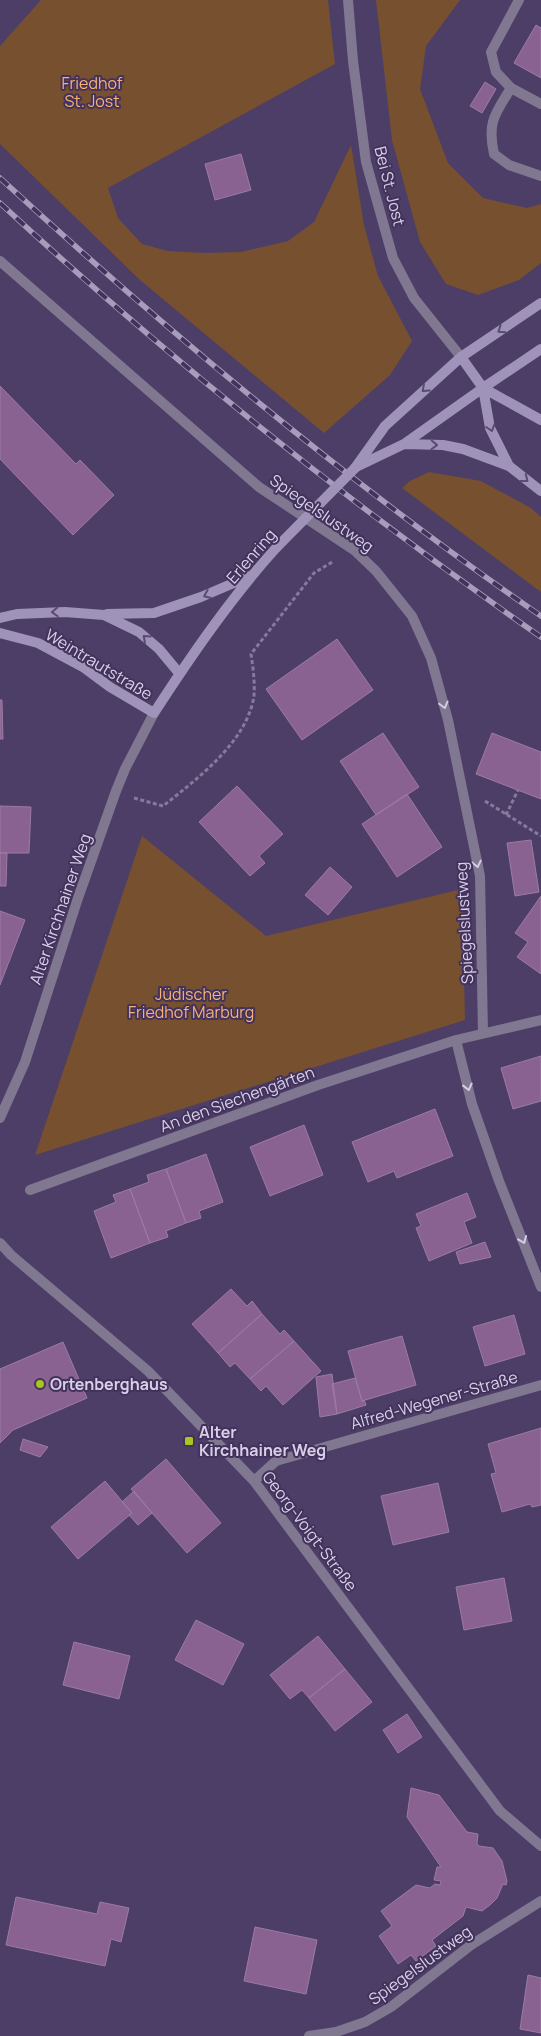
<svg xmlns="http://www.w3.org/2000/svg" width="541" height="2036" viewBox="0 0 541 2036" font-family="Manrope,sans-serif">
<rect width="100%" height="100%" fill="#4d3e67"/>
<path fill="#76502f" d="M41,0H328L335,64L108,188L118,218L142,244L168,251L205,253L241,252L288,241L314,222L351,145L364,225L378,276L412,341L390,375L324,433L140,280L0,144V46Z
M376,0H460L426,46L420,89L448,163L483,198L527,208L541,204V263L519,280L478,295L446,284L420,242L392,140Z
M429,472L481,481L531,508L541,517V592L402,488L410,481Z
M142,836L266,936L462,889L465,1020L35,1155Z"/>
<path fill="#896291" stroke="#9c7ba3" d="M536,25L541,28V78L514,63Z
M485,82L496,89L482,113L470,106Z
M241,154L251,190L215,200L205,164Z
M0,386L76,464L80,460L114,495L73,535L0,459Z
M337,639L373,690L302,740L266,689Z
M0,700H2L3,739H0Z
M383,733L419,787L376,815L340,761Z
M492,733L541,752V799L476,774Z
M237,786L283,834L259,856L265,863L250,876L199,822Z
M407,794L442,847L397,877L362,824Z
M0,806L31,807L29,853H0Z
M531,840L539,892L515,896L507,843Z
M0,853H7L6,886H0Z
M330,867L352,887L328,915L305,895Z
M541,896V974L517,957L528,942L515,933Z
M0,911L25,920L0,985Z
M541,1056V1101L513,1109L501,1068Z
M435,1109L453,1156L397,1178L394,1171L368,1182L352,1142Z
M304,1125L323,1175L270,1196L250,1147Z
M206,1154L223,1202L199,1211L201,1218L186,1223L166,1169Z
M166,1169L186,1223L166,1231L168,1237L150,1243L130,1189L149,1182L147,1175Z
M130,1189L150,1243L111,1258L94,1211L116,1202L113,1195Z
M467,1193L476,1217L464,1222L472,1243L429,1261L416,1228L421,1226L416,1214Z
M485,1242L491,1257L460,1264L456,1252Z
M231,1289L247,1306L252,1301L262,1314L218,1353L192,1324Z
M262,1314L280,1334L284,1330L294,1341L250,1379L235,1363L230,1367L218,1353Z
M514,1315L525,1354L485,1366L473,1327Z
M402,1336L416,1385L362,1401L348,1351Z
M294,1341L321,1371L283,1405L266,1386L261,1391L250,1379Z
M63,1342L87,1398L13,1430L0,1443V1369Z
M332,1374L337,1414L320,1417L316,1377Z
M355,1378L362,1401L364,1400L366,1405L337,1414L332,1384Z
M541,1428V1505L532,1507L530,1504L502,1512L491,1474L496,1473L488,1444Z
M23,1439L48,1447L40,1457L20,1450Z
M166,1459L221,1523L187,1553L131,1489Z
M105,1481L132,1513L78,1559L51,1527Z
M438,1483L449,1532L393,1545L381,1496Z
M134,1491L152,1513L138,1525L129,1515L132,1513L122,1502Z
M504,1578L512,1621L464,1630L456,1587Z
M196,1620L244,1644L223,1685L175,1660Z
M318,1636L345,1669L309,1698L302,1690L290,1699L270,1675Z
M74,1642L130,1656L119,1699L63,1685Z
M345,1669L372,1702L335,1731L309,1698Z
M407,1714L422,1737L398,1753L383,1730Z
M411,1788L439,1795L467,1832L478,1834L477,1844L479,1846L493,1848L502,1861L507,1881L506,1885L503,1884L497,1898L490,1905L482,1911L466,1907L463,1916L432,1940L436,1946L416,1961L411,1955L398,1964L379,1936L392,1926L381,1911L416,1885L430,1888L435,1884L440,1885L441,1881L434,1880L437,1867H441L407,1817Z
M16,1897L97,1914L100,1902L129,1908L121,1942L111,1939L105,1966L6,1945Z
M255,1927L317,1940L306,1994L244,1981Z
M528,1975L541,1978V2033L520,2029Z"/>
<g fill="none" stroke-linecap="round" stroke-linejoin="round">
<path stroke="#867a9c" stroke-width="3" stroke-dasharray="4 2.5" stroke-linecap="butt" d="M134,798L163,806C197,779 247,742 254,696C255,682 253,667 251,654L314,573L334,561
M485,801L541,836
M506,815L518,790"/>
<path stroke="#807891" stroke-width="10" d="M519,0L491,52L496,72L511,88L541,104
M511,88C495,114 487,122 494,154L509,165L541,176"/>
<path stroke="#807891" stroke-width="10" d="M348,0L353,61L366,162L393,258L414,298L461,357
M0,261L259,487L354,550L376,571L412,616L431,658L448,720L480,876L483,1033
M456,1040L472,1104L499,1181L541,1287
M0,1118L25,1062L78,898L116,791L125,769L154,713
M30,1190L318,1085L456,1040L541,1020
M0,1243L11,1255L148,1371L254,1481L500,1811L541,1846
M254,1481L276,1461L541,1385
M309,2036L336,2032L365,2022L391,2007L471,1945L541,1901"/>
<path stroke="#a093b9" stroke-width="10" d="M461,357L483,388L490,428L509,466L541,491
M483,388L541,420
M404,444L443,445L463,449L509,466
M356,467L404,444L483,388L541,349
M355,468L385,426L461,357L541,303
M107,614L154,613L201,597L250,576
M0,618L17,614L65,612L104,615L139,632L159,649L179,673
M0,633L38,643L83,667L110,687L154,713C191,656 230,599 276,548"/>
<defs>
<path id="rail" d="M0,178C171,335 350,484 541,616
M0,203C170,360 351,505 541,637"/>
</defs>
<use href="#rail" stroke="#a69cbb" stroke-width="5.5"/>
<use href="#rail" stroke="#43335c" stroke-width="4" stroke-dasharray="11" stroke-linecap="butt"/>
<path stroke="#a093b9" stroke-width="10" d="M276,548L355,468"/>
</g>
<defs><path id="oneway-chevron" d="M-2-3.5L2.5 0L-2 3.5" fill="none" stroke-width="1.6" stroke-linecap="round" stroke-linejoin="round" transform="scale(1.25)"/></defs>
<g stroke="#5a4b73">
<use href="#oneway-chevron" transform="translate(501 330) rotate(146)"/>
<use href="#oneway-chevron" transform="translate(425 389) rotate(138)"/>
<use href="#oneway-chevron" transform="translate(491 428) rotate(72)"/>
<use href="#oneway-chevron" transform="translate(434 445) rotate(2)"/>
<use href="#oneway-chevron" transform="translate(525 479) rotate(38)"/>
<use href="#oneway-chevron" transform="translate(207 595) rotate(157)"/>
<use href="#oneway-chevron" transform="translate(55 612) rotate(177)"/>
<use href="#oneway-chevron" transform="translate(146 638) rotate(-138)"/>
</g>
<g stroke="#d4cce5">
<use href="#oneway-chevron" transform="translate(444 705) rotate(75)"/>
<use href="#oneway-chevron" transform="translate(477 864) rotate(78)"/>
<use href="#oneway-chevron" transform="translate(468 1087) rotate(76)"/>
<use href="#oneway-chevron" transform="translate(523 1240) rotate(68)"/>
</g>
<g fill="#a8c71c" stroke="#43335c" stroke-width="2">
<circle cx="40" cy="1384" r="5"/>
<rect x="184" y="1436" width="10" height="10" rx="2.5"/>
</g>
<g text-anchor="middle" stroke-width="4" stroke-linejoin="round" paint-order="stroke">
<g font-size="16" fill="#f9b174" stroke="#43335c">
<text x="92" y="89">Friedhof<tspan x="92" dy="18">St. Jost</tspan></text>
<text x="191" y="1000">Jüdischer<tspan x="191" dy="18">Friedhof Marburg</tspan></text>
</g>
<g font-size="16" fill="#d8d0e9" stroke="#43335c">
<text transform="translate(390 186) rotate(76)" y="6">Bei St. Jost</text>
<text transform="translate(322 513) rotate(35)" y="6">Spiegelslustweg</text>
<text transform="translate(251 556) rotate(-49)" y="6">Erlenring</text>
<text transform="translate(99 664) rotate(31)" y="6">Weintrautstraße</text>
<text transform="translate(60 909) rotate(-71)" y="6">Alter Kirchhainer Weg</text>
<text transform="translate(464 923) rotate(-93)" y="6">Spiegelslustweg</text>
<text transform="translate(237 1099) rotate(-20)" y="6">An den Siechengärten</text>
<text transform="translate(434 1400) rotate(-16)" y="6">Alfred-Wegener-Straße</text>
<text transform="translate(310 1531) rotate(53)" y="6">Georg-Voigt-Straße</text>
<text transform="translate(420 1965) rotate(-36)" y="6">Spiegelslustweg</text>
</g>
<g font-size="16" font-weight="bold" fill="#d8d0e9" stroke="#43335c" text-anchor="start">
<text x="50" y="1390">Ortenberghaus</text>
<text x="199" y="1438">Alter<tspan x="199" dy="18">Kirchhainer Weg</tspan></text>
</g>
</g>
</svg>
